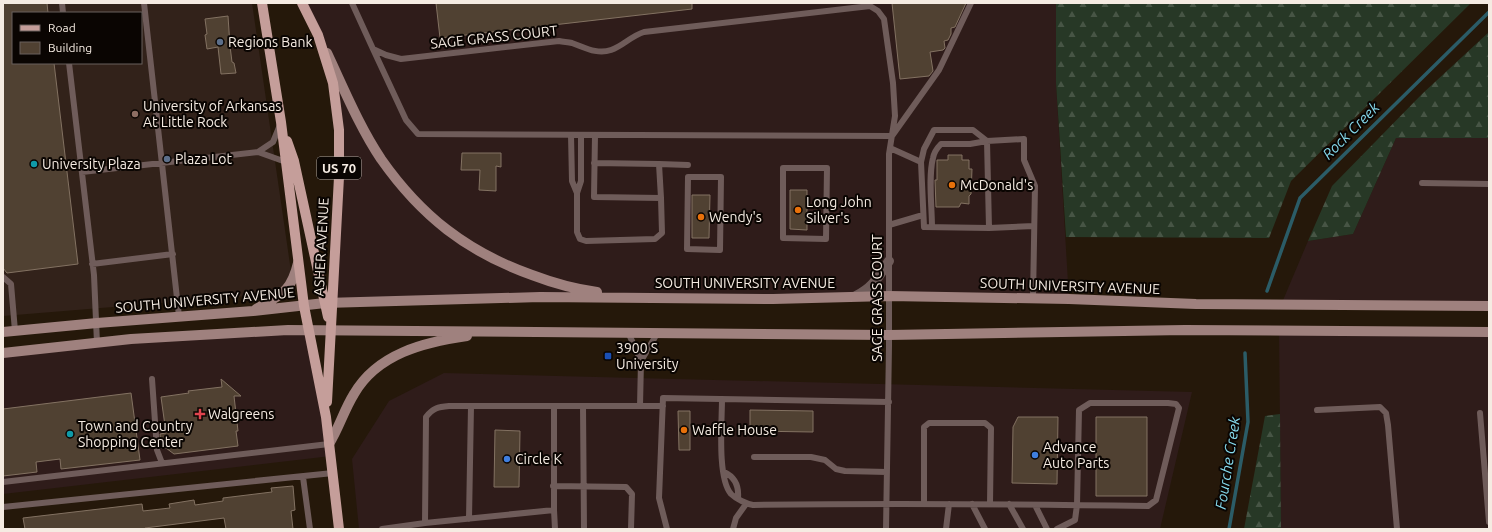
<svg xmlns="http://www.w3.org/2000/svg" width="1492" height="532" viewBox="0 0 1492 532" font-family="Ubuntu,sans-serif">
<defs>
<pattern id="forest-firs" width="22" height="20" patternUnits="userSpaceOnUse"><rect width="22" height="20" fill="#273826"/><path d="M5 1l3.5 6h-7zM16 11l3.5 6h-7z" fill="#475545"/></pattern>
</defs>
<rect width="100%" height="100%" fill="#25180a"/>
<path fill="#2f1c1a" d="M300,3H1056V83L1069,299L332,303L339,177L333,83Z
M1396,138H1489V306L1281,305L1308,241L1353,234Z
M308,330L331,456L3,494V353Z
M1279,330L1489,332V529H1281Z
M444,373L1192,392L1160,529H359L352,459L389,401Z"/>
<path fill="#32221a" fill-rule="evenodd" d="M3,3H252L294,292L3,316ZM13,13H141V63H13Z"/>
<path fill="url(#forest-firs)" d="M1056,3H1471L1291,181L1269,238L1066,237L1056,83Z
M1489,32V138H1396L1353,234L1308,241L1332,186L1422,94Z
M1280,414L1281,529H1244L1265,416Z"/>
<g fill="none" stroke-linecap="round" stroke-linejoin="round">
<path stroke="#2b5c67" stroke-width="3.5" d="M1267,291L1300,198L1489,12
M1229,529L1248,422L1245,353"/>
</g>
<path fill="#504132" stroke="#837262" d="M3,3H47L48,13H13V63H54L78,264L7,273L3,268Z
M436,3H692V9L440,38Z
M892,3H966L955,27L951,28V34L948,40L944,41L945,48L943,50L930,52L933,71L929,76L900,79Z
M228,16L230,46L232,62L234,63L236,73L221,74L218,47L207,49L205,35L207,34L205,19Z
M462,153H501V167L496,166V191L479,190L480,170H461Z
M948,155H962V160H969V169H972L971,194L969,196V204L961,203L959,207H936L935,180H937V160H948Z
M790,190H807V230L790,229Z
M692,195H710L709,238H692Z
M221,379L241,396H234L238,431H236L238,446L174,454L166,448H161L160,434L166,433L161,397L189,393L188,391L222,387Z
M131,393L140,460L61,469L60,459L36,462L37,472L3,476V409Z
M750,410L813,411V432L750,431Z
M678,411H690V450H679Z
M1018,417H1058L1057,484L1012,483L1013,427Z
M1096,417H1147V496H1096Z
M495,430L520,431L519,487H494Z
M293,486L295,510L291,511L293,529H226L224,518L145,528V529H25L23,518L142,504L143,511L170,508L169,504L194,500L195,505L223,501V498L272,492L271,488Z"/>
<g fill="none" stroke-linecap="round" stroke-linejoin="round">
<path stroke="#6f5c5a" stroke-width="6" d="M62,3L63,13
M144,3L179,316
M352,3L373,49L386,55L401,59L559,41C563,42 568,42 572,43C584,47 597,55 611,50C623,46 631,36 644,32L870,6L878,11L884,19L893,83L895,116L889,154V346L886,529
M373,49L406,120L418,134L892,136L939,70L971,3
M69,63L94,275L97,343
M571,135L572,181L577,193
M581,135V181L577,193V232L580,239L586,241L655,239L662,233L661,198
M987,141L973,130H934L924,149L921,162L924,227L989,228L1034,226
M987,141L989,228
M890,148L921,162
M258,152L273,142L280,125
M594,163L659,164L661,198L594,197L595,135
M659,164L688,165
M783,168H827L826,239L783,238Z
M82,172L258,152L286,162
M688,177H721L720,250L687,249Z
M1422,183L1489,184
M889,225L923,215
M932,227C932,207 928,177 933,158C934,152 937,148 941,144H970L987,141L1024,139V160L1035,186L1033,298
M92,264L173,254
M3,277L11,284L15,331
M628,332L641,361L658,332
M152,379L157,450L162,463
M722,399C722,421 717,478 731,494C736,499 747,504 753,505C885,503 1016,504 1148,506L1156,500L1179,408L1176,404L1168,403H1090L1079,410L1077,505L1075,520L1057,529
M583,406L584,529
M640,406L641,361
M1317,410L1380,407L1386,413L1388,425L1397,529
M1480,413L1489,522
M754,457H811L825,460L836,469L845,471L887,472
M724,472C735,477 739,486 738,498
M303,477L310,529
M3,482L329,444
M553,486L626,487L632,494L631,529
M924,503V427L929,423H985L991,428L990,504
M972,504L985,529
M1009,504L1023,529
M1035,505L1047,529
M3,507L333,473
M554,510V406
M469,519L471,406
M425,523L426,417C433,408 438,407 449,406H663
M382,529L425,523L554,510L555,529
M667,529L659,498L663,398L889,402
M733,529L736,518L746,504
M946,529L949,504"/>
<path stroke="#6f5c5a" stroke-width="10" d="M856,296C874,287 878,277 889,261"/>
<path stroke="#9f817e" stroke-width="10" d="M327,53C344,89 359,126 381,159C421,216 467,252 532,275C553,283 574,289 597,292
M256,309C280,295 291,293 298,263
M3,332L97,323L253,311L325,303L540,297L773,299L889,296L1069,299L1196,304L1489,306
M3,353L131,339L288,330L889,335L1185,330L1489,332
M329,444C339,428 344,410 354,394C377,354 424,342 467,336"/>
<path stroke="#c59e9a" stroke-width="10" d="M262,3L281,122L304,306L326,417L339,529
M302,3L318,35L333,83L339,130V177L327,402
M287,141L294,161L328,317"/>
</g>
<g fill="#5c6f8a" stroke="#0a0502" stroke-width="1.5">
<circle cx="220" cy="42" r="4"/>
<circle cx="167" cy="159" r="4"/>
</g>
<circle fill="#8d6e63" stroke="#0a0502" stroke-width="1.5" cx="135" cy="114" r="4"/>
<g fill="#0f9aa8" stroke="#0a0502" stroke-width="1.5">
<circle cx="34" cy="164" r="4"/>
<circle cx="70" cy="434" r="4"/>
</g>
<g fill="#e8710a" stroke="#0a0502" stroke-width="1.5">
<circle cx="952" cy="185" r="4"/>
<circle cx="798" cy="210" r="4"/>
<circle cx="701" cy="217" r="4"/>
<circle cx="684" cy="430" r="4"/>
</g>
<rect fill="#1a4fb4" stroke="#0a0502" stroke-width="1.5" x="604" y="352" width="8" height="8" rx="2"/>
<path fill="#e0444e" stroke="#0a0502" stroke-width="1.5" d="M198 408h4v4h4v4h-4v4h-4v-4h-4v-4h4z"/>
<g fill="#3f7fe0" stroke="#0a0502" stroke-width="1.5">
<circle cx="1035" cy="455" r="4"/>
<circle cx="507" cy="459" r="4"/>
</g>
<g text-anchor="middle" stroke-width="4" stroke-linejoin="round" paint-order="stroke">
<rect fill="#0a0502" stroke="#aea69f" stroke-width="1" x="317" y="157" width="44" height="22" rx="3"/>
<g font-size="13" font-weight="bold" fill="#f5ebe2">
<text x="339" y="173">US 70</text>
</g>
<g font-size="14" fill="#f5ebe2" stroke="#0a0502">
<text transform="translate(494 37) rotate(-6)" y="5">SAGE GRASS COURT</text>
<text transform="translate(321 247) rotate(-87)" y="5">ASHER AVENUE</text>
<text x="745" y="288">SOUTH UNIVERSITY AVENUE</text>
<text transform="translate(1070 286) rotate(2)" y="5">SOUTH UNIVERSITY AVENUE</text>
<text transform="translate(877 298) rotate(-90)" y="5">SAGE GRASS COURT</text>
<text transform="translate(205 300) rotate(-5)" y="5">SOUTH UNIVERSITY AVENUE</text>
</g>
<g font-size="14" fill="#f5ebe2" stroke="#0a0502" text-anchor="start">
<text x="228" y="47">Regions Bank</text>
<text x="143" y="111">University of Arkansas<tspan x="143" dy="16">At Little Rock</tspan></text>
<text x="175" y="164">Plaza Lot</text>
<text x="42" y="169">University Plaza</text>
<text x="960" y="190">McDonald's</text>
<text x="806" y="207">Long John<tspan x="806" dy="16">Silver's</tspan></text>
<text x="709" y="222">Wendy's</text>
<text x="616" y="353">3900 S<tspan x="616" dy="16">University</tspan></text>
<text x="208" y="419">Walgreens</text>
<text x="78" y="431">Town and Country<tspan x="78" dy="16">Shopping Center</tspan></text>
<text x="692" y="435">Waffle House</text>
<text x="1043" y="452">Advance<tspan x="1043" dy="16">Auto Parts</tspan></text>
<text x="515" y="464">Circle K</text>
</g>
<g font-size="15" font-style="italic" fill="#85d9ec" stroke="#0a0502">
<text transform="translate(1351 131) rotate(-45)" y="5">Rock Creek</text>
<text transform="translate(1228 463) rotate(-81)" y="5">Fourche Creek</text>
</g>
</g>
<rect width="1492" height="532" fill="none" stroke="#f5ebe2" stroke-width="8"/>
<rect x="12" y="12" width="130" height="52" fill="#0a0502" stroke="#68615c"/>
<rect x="20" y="25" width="20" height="6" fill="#c59e9a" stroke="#68615c"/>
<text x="48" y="32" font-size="12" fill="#f5ebe2">Road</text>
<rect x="20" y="42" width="20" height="12" fill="#504132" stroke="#68615c"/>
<text x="48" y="52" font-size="12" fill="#f5ebe2">Building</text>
</svg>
